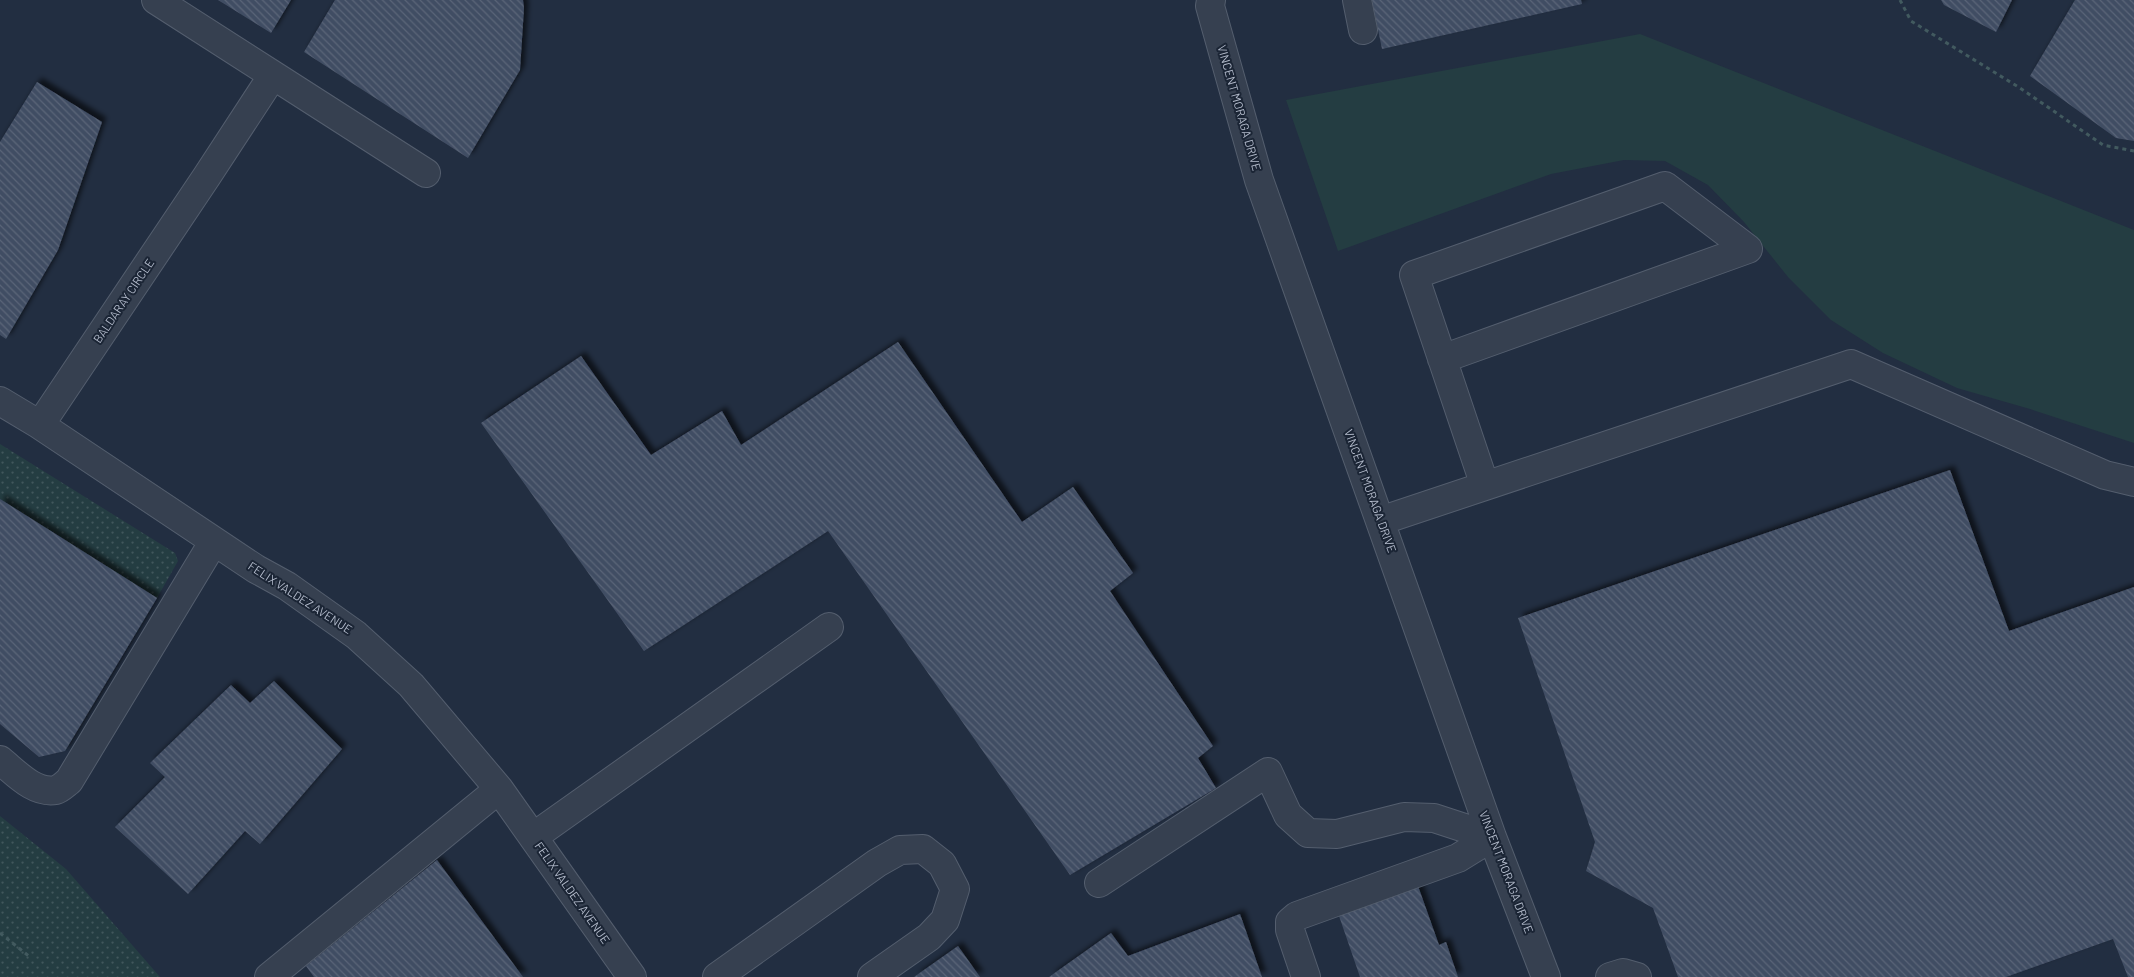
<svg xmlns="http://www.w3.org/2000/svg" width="2134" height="977" viewBox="0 0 2134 977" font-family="Barlow,sans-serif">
<defs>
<pattern id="grass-dots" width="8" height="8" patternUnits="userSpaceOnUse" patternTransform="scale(1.25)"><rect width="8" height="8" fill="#243d42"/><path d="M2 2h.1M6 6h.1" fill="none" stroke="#41575c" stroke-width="1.8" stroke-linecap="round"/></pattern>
<pattern id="building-back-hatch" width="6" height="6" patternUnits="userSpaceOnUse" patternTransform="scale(1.25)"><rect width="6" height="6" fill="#414d63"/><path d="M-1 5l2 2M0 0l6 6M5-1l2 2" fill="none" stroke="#5a6578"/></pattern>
<filter id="shadow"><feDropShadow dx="4.5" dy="-4.5" stdDeviation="2.5" flood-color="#0009"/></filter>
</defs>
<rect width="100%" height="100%" fill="#222e41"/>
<path fill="url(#grass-dots)" d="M0,444L175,553L178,561L157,598L0,499Z
M0,816L66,869L160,977H0Z"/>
<path fill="#243d42" d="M1640,34L2134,230V443L2030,409L1957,388L1883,353L1831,320L1788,277L1744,222L1708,185L1665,161L1624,160L1551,174L1338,251L1286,100Z"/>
<path fill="url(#building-back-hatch)" filter="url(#shadow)" d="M218,0H291L271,33Z
M335,0H523L524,8L520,70L468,158L304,52Z
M1372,0H1581L1582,4L1382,49Z
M1941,0H2012L1996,32L1944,5Z
M2075,0H2134V141L2116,138L2030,76Z
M37,82L102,122L58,250L6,339L0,335V142Z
M898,342L1022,522L1073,487L1133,573L1110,591L1213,746L1198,758L1216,788L1070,875L828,531L644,651L481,423L581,356L651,455L722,411L741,445Z
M1950,470L2009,631L2134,587V977H2128L2113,939L2006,977H1678L1653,908L1586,871L1595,842L1518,618Z
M0,499L157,598L65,751L39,757L0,724Z
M274,681L342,749L260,844L245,831L188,894L115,827L165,777L150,763L231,685L250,703Z
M437,860L523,977H314L306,966Z
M1418,886L1439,945L1446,942L1458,977H1360L1338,913Z
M1240,914L1262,977H1049L1111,933L1128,956Z
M958,946L980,977H914Z"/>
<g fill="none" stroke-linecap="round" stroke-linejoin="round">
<defs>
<path id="minor" d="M1211,0L1210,6L1259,180L1492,837L1546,977
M1357,0L1363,30
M273,75L426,173
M1442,359L1748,249L1665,186L1414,275L1485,486
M0,401L40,425L256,569L287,586L356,635L411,685L499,789L632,977
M40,425L207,176L273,75L156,0
M1380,521L1851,364L2105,475L2134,482
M0,760C15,772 34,794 56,790C60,789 65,784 69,781L214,541
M533,837L829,627
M1099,883L1268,772L1288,815L1308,833L1337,834L1404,817L1434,818L1492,837
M269,977L499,789
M717,977L877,863L900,850L923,849L942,864L955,889L945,920L929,937L872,977
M1306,977L1290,930V922L1297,916L1458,858L1492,837
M1610,977L1623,973L1637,977"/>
</defs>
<use href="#minor" stroke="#545e6e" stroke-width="30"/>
<path stroke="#425a5f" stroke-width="3" stroke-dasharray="4 4" stroke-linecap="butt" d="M1900,0L1911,21L2020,88L2103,145L2134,151
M0,933L30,957"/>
<use href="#minor" stroke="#364050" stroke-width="28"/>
</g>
<g text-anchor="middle" stroke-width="4" stroke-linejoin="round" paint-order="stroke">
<g font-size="12" fill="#b3bbcb" stroke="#1b2535">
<text transform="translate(1239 108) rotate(74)" y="4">VINCENT MORAGA DRIVE</text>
<text transform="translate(124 301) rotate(-56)" y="4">BALDARAY CIRCLE</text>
<text transform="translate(1370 491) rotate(70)" y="4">VINCENT MORAGA DRIVE</text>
<text transform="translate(300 598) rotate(33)" y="4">FELIX VALDEZ AVENUE</text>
<text transform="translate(1506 872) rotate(69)" y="4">VINCENT MORAGA DRIVE</text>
<text transform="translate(572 893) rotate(55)" y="4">FELIX VALDEZ AVENUE</text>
</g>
</g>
</svg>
